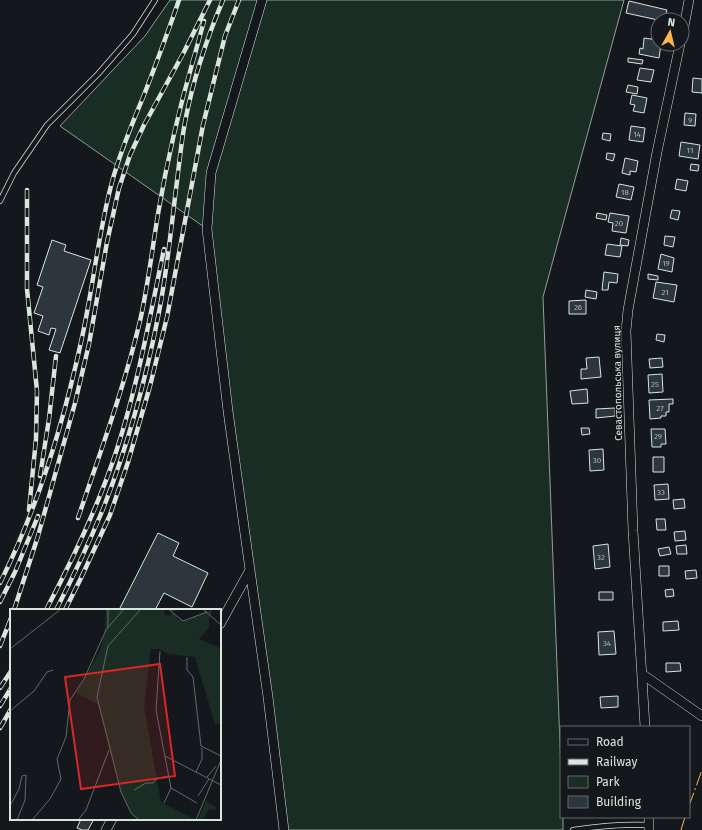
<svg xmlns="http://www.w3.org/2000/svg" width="702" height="830" viewBox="0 0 702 830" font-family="'Fira Sans',sans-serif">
<rect width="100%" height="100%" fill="#14181c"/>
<path fill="#1a2d24" stroke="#939e99" d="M170,0H624L543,297L561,771V817H563V830H284L207,229L60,126L145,36Z"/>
<path fill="#2c363c" stroke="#d8e6dc" d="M629,1L667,10L664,20H658L626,13Z
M644,38L658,40V44H661L659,58L639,54L640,48L643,49Z
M628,58L643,60L642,64L628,62Z
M640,68L654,70L651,82L637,80Z
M693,78L702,79V93L692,92Z
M628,85L638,87L637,94L626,92Z
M632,95L647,98L644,113L633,111L635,105L630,104Z
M685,113L696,114L695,126L684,125Z
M631,126L645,128L643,142L629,140Z
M603,133L611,134L610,141L602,139Z
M681,142L700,145L698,159L679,156Z
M607,153L615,154L613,161L606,159Z
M625,158L638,161L636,172L630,171V175L622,173Z
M691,164L699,165L698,171L690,170Z
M677,179L688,181L686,191L675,189Z
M619,184L634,187L631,200L616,197Z
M672,210L680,211L678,220L670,218Z
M597,213L607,215L606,220L596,218Z
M610,213L629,216L626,233L612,231L613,223L608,222Z
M665,236L675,237L673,247L664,245Z
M621,238L629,240L628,246L620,245Z
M52,240L66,245L64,251L91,260L60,353L49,350L56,329L51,328L49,335L38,331L43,316L34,313L43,287L37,285Z
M607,244L622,246L620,257L605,255Z
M661,254L674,258L672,272L658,269Z
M604,272L618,274L617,283L609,282L608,290H602Z
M648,274L658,276V280L648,279Z
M656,282L677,285L674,302L653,298Z
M586,290L597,292L596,299L585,297Z
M586,300V314H569V301Z
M657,334L665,335L664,342L656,340Z
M599,357L601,377L581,379V369H587L586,358Z
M662,358L663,367L650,368L649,359Z
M662,374L663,392L649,393L648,375Z
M587,389L588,403L572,404L570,391Z
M673,399V404H669V412H666V416H661V418L650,419L649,400Z
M615,408V416L596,418V409Z
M581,428H589L590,434L582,435Z
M651,429H665L666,444H661V447H652Z
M603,449L604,470L590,471L589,450Z
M653,457H664V472H653Z
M668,484L669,499L655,500L654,485Z
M684,499L685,508L674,509L673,500Z
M656,519H665L666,530H657Z
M685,531L686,540L675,541L674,532Z
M158,533L179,543L173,556L208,573L192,607L164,593L155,610H119Z
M608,544L610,567L595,569L593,546Z
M686,545L687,554H677L676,546Z
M669,547L671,554L660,556L658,549Z
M659,566H669V576H659Z
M696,570L697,578L686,579L685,571Z
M673,589L674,596L666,597L665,590Z
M599,592H613V600H599Z
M678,621L679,630L663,631V622Z
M614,631L616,654L599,655L598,632Z
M666,663H680L681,671L666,672Z
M618,696V707L601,708L600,697Z
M81,819H94L88,830H82L77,828Z"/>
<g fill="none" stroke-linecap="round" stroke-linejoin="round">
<defs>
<path id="lane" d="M0,201L14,173L47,125L98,74L133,34L155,0
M573,830C599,826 623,824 649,825"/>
<path id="street" d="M262,0L211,173L207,229L228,411L250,570L268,697L284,830
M682,37L689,0
M220,624L250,570
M642,674L702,716
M645,727L633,531L626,331L628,310L657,152L680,44
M649,817V830
M106,830L112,819"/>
</defs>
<use href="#lane" stroke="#d8e6dc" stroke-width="6"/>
<use href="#street" stroke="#d8e6dc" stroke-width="10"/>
<use href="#lane" stroke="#14181c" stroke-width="4.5"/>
<use href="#street" stroke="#14181c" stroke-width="9"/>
<defs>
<path id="rail" d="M193,61L204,21
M27,190V289L37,391L36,439L29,510
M40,476L49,419L56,356
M78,518C100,453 124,388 140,321C148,286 152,250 158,214C167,161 179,109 194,57
M0,583C38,507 63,425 81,342C93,289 98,234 112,182C120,152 132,124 144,95C156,64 168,32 179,0
M0,602L15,572L38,516
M14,610L38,536L75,403L89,344L107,242L119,188L130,155L144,125L184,52L210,0
M46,610C73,559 99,505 117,449C138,384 150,316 164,249
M56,610C73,577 89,543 103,509C128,445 146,379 159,312C167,271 171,230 176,189C179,166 181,144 185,122C193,80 206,40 223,0
M65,610L81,578L110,515L128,462L150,386L167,317L203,125L225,36L239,0
M0,646L11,618
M0,688L11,671
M0,706L11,688
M0,728L11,709"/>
</defs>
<use href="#rail" stroke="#d8e6dc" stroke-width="4.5"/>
<use href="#rail" stroke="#14181c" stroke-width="3" stroke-dasharray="9" stroke-linecap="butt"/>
<path stroke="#ffb74d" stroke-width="1" stroke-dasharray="14 3 2 3" stroke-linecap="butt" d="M689,806L702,770
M681,830L685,817"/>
</g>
<g text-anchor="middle" stroke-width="3" stroke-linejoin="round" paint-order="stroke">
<g font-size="8" fill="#adbab4">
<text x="690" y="123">9</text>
<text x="637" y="137">14</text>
<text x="690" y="153">11</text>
<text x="625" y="195">18</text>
<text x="619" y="226">20</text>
<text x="666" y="266">19</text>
<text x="665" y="295">21</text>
<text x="578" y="310">26</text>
<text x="655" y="387">25</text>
<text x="660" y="411">27</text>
<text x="658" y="439">29</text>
<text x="597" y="463">30</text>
<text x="661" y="495">33</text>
<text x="601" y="560">32</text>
<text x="607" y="646">34</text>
</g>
<g font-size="10" fill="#d8e6dc" stroke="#14181c">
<text transform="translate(617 383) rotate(-91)" y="4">Севастопольська вулиця</text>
</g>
</g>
<g transform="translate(10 609)">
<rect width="211" height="211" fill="#14181c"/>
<path d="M96,0H155L154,5L159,7L163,4L158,0H166L163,3L168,11L175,12L203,0L199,10V19L189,30L208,38L211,43V114L205,115L185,48L158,45L150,40H141L134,98L151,193L186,211H129L122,206L111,183L88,95L66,84L90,42L95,20ZM196,192L206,198L205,201L199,200L193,211H188Z" fill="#1a2d24"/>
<path fill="none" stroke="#626a69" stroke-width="1" d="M158,0L173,12L197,3M193,0L211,16M98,19V0M0,40L51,0M150,42L146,101L161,179M177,48V61L183,68L191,137L211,147M0,102L24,82L37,63L43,61M155,147L211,176M186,163L192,150V139M197,168L206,157M161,179L187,194M124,181L136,174H143L146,170L158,167M188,187L199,170M154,194L161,179M0,197L9,180L12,167L16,166L15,191L7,211M22,211L40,190L51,170L47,150L56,128L60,91L74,70L96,21L114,0M68,211L76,201L99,141M129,211L121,204L111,183L87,88L98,37L131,0M186,211L211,151"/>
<path fill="#d62828" fill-opacity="0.15" stroke="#d62828" stroke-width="2" d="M150,55L165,167L71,180L55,68Z"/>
<rect width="211" height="211" fill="none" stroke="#d8e6dc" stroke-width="2"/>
</g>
<rect x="560" y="726" width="130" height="92" fill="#14181c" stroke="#626a69"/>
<rect x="568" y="739" width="20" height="6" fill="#14181c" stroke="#626a69"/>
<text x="596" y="746" font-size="12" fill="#d8e6dc">Road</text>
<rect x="568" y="759" width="20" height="6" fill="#d8e6dc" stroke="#626a69"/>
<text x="596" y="766" font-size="12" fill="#d8e6dc">Railway</text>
<rect x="568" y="776" width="20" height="12" fill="#1a2d24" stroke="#626a69"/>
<text x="596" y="786" font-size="12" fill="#d8e6dc">Park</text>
<rect x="568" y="796" width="20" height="12" fill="#2c363c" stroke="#626a69"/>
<text x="596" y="806" font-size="12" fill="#d8e6dc">Building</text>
<g transform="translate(670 32) rotate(8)"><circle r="19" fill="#14181c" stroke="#626a69"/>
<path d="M0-3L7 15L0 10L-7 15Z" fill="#ffb74d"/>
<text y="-6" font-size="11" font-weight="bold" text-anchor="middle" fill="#d8e6dc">N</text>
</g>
</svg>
